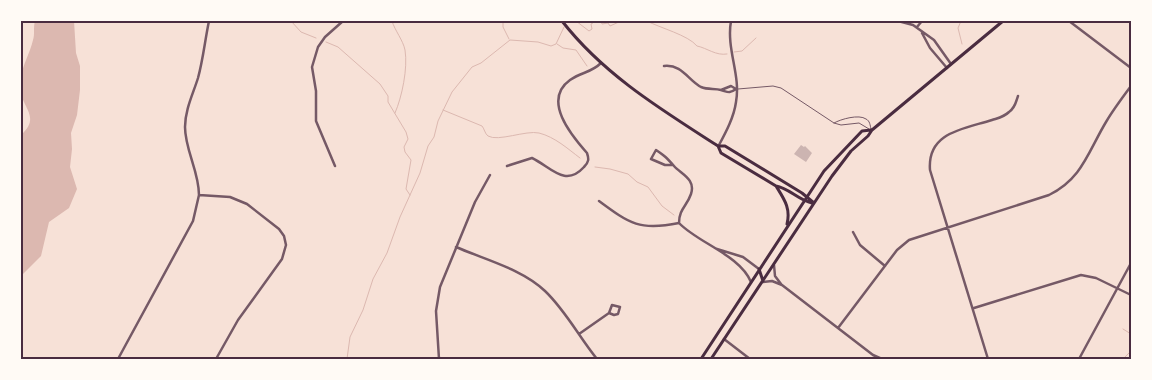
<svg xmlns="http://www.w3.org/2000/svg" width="1152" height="380" viewBox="0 0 1152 380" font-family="'Fira Sans',sans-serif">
<rect width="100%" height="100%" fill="#f7e1d7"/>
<path fill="#dcb8b0" d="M35,21H74L76,53L80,66V90L77,115L71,133L72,149L70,167L77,189L69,208L49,222L41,256L21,276V135C40,118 24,109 21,93C21,88 21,82 21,77C23,64 30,53 33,40C35,34 33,28 35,21Z"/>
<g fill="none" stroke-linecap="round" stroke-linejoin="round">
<path stroke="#dcb8b0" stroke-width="1" d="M291,21L301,32L316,38
M392,21C395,31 403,40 405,50C408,68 402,97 395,113
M503,21V27L509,39
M576,21L589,31L592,29L591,24L596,21
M601,21L602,24L608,23L610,26L621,21
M647,21C660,28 688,35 697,46C707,48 716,56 727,54
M961,21L958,28L962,44
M326,42L338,47L380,84L388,96V102L406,132L408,139L404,147L405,152L411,160L406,189L410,195
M557,44L563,48L576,50L587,66
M734,52L742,51L756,38
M443,110L482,126C484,128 485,134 488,136C498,142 526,130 539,133C555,137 568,149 580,158
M595,167L610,169L628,174L637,182L648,187L662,206L674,215
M1123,329L1131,334
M347,359L350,337L363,310L373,279L387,253L400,217L420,173L428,146L434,137L438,121L452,92L472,67L481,63L510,40L538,42L551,46L556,44L564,27
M1123,359L1131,351"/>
</g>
<path fill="#ccb4b1" d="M801,145L804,147L805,146L812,153L806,162L794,154Z"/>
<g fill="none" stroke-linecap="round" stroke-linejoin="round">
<path stroke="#755966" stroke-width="1" d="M738,89L773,86L781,88L834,123L841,125L859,123L869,129
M834,123C841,119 859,114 866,119C870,121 870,125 871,129"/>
<path stroke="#755966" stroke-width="2.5" d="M898,21L913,25L934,40L951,64
M1069,21L1131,68
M917,27L922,21
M922,33L930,48L947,68
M664,66C682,64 688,80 701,87C708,90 715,88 721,90C728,92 729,94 736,89
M721,90L731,86L736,89
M719,145C726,132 734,117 736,102C741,75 726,49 731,21
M673,165H665L651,159L656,150C665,156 667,158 674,166C681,174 696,179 691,194C687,206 679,209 679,223
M335,166L316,121V91L312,67L318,47L325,37L343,21
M507,166L532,158C551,167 565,188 584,167C589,162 589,159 587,153C571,135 542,100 570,80C581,72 591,73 601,63
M199,195C199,171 185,150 185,127C185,110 193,94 198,78C203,60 205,40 209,21
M599,201C630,224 640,231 679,223
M679,223C698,243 740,255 751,282
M853,232L860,245L885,266
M456,247C486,260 522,269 545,291C566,311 579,337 597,359
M717,249L743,257L759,269
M774,265L775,276L781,284
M763,282L772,281L782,285L873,355L882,359
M974,308L1081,275L1096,278L1131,295
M838,328L897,250L909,240L1049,195C1082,179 1088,152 1106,122C1113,110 1122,98 1131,86
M579,334L609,313L614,315L618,314L620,307L612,305L609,313
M724,339L750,359
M118,359L193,221L199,195L230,197L247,204L279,229L284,236L286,245L282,259L238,320L216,359
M439,359L436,311L440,287L475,202L490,175
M988,359L930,170C927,132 964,129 992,120C998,118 1004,117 1009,112C1015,108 1016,102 1018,96
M1079,359L1131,263"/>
<path stroke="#4a2c40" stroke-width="3" d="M562,21C604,75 662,110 718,146H725L802,193L814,203
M718,146L721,153L776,186C789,188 798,200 812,203
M776,186C784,199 791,208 787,224
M759,269L763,281
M701,359L824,171L862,131L871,130
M711,359L832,176L851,151L868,136L872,130L1003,21"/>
</g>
<rect width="1152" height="380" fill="none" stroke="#fffaf5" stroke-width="45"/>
<rect x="22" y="22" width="1108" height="336" fill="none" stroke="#4a2c40" stroke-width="2"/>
</svg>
